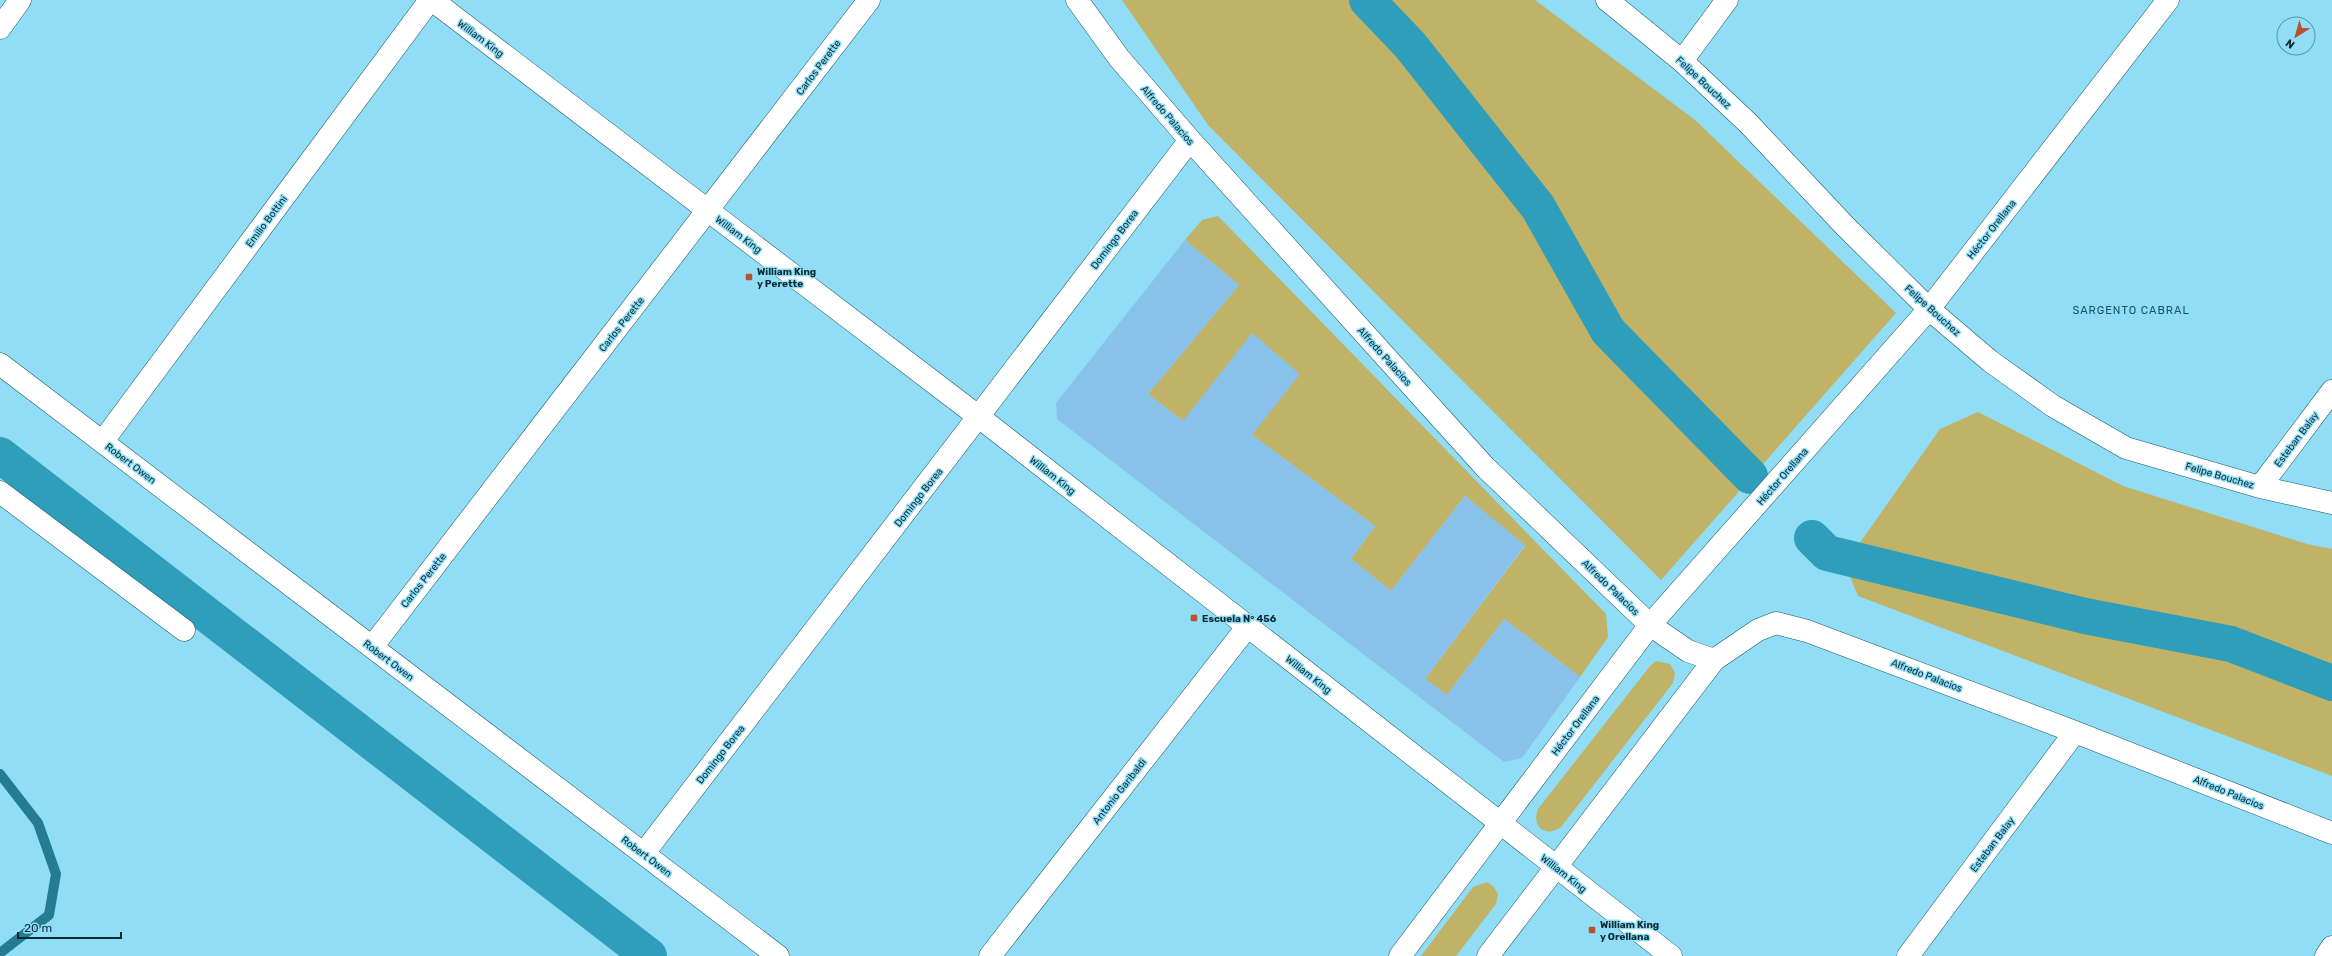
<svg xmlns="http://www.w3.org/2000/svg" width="2332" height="956" viewBox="0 0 2332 956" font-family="Rubik,sans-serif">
<rect width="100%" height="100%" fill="#90ddf5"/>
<path fill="#c0b267" d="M1122,0H1535L1695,120L1896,313L1661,580L1208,125Z
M1218,216L1606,614L1608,637L1580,677L1504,619L1447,695L1425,679L1525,546L1465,496L1391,591L1351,559L1375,526L1252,435L1183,421L1148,394L1239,285L1185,240L1202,220Z
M1978,412L2123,486L2307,544L2332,549V776L1858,596L1845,564L1940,429Z
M1656,661L1670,664L1675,673L1673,683L1561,827C1546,838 1531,827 1538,809L1650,666Z
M1487,882L1493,886L1498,894L1496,904L1456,956H1421L1473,887Z"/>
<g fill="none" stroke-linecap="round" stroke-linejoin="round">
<path stroke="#237c92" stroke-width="10" d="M0,774L38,823L56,874L49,915L0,953"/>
<path stroke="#2e9ebb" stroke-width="36" d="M1367,0L1410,45L1538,207L1608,331L1750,476
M0,455L649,956
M1812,538L1827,553L2085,616L2231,644L2332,683"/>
</g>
<path fill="#88c2ea" d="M1185,240L1239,285L1148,394L1183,421L1252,333L1300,374L1252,435L1375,526L1351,559L1391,591L1465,496L1525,545L1425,679L1447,695L1504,619L1580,677L1522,758L1504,762L1057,419L1056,403Z"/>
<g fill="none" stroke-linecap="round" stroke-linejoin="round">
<defs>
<path id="minor" d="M432,0L979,417L1671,956
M1077,0L1119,58L1190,140L1485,467L1650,625L1688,651L1714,660L1758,630L1776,623L1807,631L2075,732L2332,833
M1607,0L1682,61L1748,123L1845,226L1929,309L1990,361L2053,406L2126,448L2260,487L2332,503
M0,28L20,0
M1682,61L1727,0
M0,364L778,956
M103,441L430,0
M2260,487L2332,391
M0,492L184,630
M372,647L869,0
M644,853L1190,140
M990,956L1248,626
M1400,956L1650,625L1929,309L2168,0
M1488,956L1714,660
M1908,956L2075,732
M2326,956L2332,947"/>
</defs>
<use href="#minor" stroke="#1a5868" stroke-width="23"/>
<use href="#minor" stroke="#fff" stroke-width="22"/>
</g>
<g fill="#b9512c" stroke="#90ddf5" stroke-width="1.5">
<rect x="745" y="273" width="8" height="8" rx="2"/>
<rect x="1190" y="614" width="8" height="8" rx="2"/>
<rect x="1588" y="926" width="8" height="8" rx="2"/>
</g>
<g text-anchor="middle" stroke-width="3" stroke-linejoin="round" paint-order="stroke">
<g font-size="10" fill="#0a2b34" stroke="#90ddf5">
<text transform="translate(481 38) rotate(37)" y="4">William King</text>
<text transform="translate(818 67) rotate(-53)" y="4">Carlos Perette</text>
<text transform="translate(1704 82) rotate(43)" y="4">Felipe Bouchez</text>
<text transform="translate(1168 115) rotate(49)" y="4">Alfredo Palacios</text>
<text transform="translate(266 221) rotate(-53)" y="4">Emilio Bottini</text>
<text transform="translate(1991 229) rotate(-52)" y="4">Héctor Orellana</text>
<text transform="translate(739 234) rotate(37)" y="4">William King</text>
<text transform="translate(1114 239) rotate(-53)" y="4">Domingo Borea</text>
<text transform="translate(1933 310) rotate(42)" y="4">Felipe Bouchez</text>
<text transform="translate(621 324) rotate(-52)" y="4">Carlos Perette</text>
<text transform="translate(1385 356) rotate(48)" y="4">Alfredo Palacios</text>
<text transform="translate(2296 439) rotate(-53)" y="4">Esteban Balay</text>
<text transform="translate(131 463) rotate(37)" y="4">Robert Owen</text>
<text transform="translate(1053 475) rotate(38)" y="4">William King</text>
<text transform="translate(2220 475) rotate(16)" y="4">Felipe Bouchez</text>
<text transform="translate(1782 476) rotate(-49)" y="4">Héctor Orellana</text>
<text transform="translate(918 497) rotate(-52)" y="4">Domingo Borea</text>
<text transform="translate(423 580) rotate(-52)" y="4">Carlos Perette</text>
<text transform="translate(1611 587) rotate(44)" y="4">Alfredo Palacios</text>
<text transform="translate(389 660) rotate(37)" y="4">Robert Owen</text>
<text transform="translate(1309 674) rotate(38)" y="4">William King</text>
<text transform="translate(1927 675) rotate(21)" y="4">Alfredo Palacios</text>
<text transform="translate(1575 725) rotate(-53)" y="4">Héctor Orellana</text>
<text transform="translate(720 754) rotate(-52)" y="4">Domingo Borea</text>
<text transform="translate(1119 791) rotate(-52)" y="4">Antonio Garibaldi</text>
<text transform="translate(2229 792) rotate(22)" y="4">Alfredo Palacios</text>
<text transform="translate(1992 844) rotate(-53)" y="4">Esteban Balay</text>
<text transform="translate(647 856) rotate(37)" y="4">Robert Owen</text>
<text transform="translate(1564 873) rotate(38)" y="4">William King</text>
</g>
<g font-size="10" font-weight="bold" fill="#0a2b34" stroke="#90ddf5" text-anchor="start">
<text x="757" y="275">William King<tspan x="757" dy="12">y Perette</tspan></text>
<text x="1202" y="622">Escuela N° 456</text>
<text x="1600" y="928">William King<tspan x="1600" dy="12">y Orellana</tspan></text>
</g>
<g font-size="11" letter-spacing="1" fill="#145263" stroke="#90ddf5">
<text x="2131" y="314">SARGENTO CABRAL</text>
</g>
</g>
<g transform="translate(2296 36) rotate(217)"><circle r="19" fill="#90ddf5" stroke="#5a96a8"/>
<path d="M0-3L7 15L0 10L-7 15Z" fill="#b9512c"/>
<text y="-6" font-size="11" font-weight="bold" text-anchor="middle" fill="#0a2b34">N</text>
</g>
<path d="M18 932v6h103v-6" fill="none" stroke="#0a2b34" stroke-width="2"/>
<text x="24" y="932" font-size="12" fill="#0a2b34" stroke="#90ddf5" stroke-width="3" paint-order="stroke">20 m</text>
</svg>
